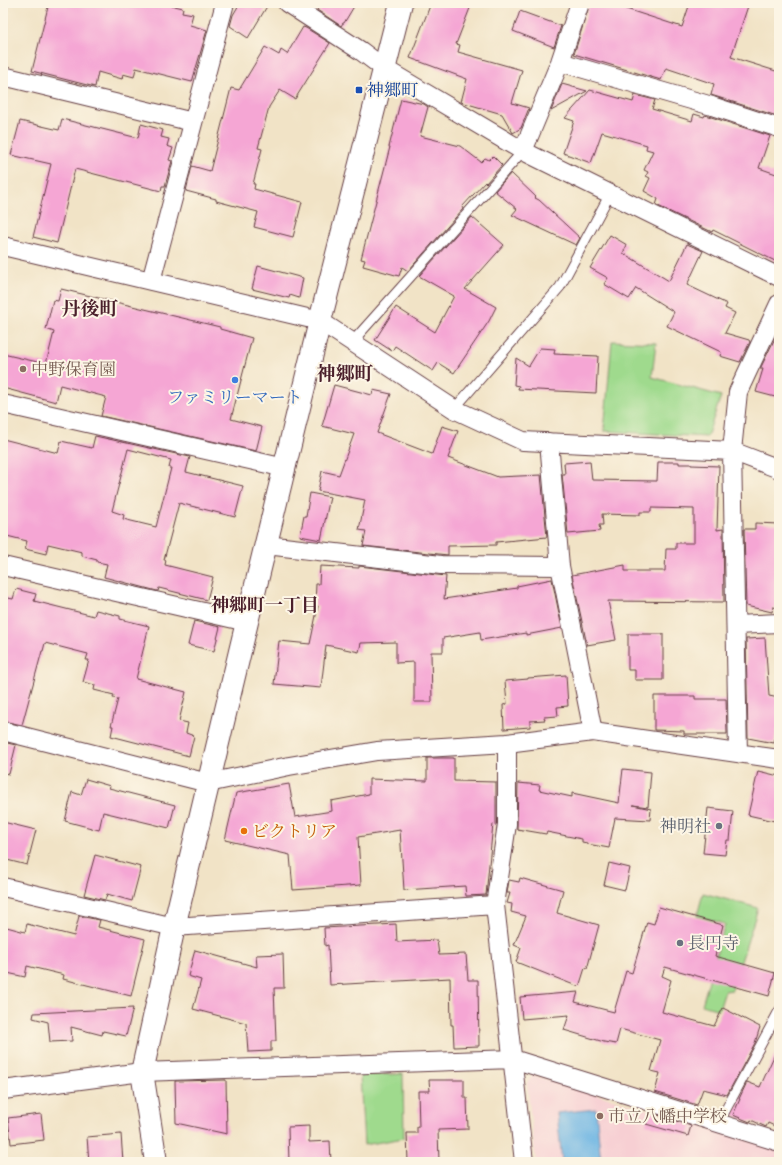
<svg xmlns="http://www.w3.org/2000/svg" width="782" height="1165" viewBox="0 0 782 1165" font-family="'IM FELL Double Pica','Noto Serif JP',serif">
<rect width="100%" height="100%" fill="#fcf5e5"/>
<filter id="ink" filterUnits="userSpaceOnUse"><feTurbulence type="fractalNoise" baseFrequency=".025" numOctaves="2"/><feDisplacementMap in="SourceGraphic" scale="8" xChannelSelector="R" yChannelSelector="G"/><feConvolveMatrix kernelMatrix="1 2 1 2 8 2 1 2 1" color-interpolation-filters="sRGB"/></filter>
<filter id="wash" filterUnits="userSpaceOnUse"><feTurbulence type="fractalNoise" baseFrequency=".012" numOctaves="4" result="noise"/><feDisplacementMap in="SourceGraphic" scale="16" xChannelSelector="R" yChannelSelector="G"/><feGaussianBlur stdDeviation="0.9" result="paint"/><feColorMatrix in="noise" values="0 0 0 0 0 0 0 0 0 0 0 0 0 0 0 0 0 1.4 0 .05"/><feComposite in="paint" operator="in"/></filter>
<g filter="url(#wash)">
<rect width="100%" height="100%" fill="#f1e3c6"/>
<path fill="#f7cfd3" d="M533,1075L779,1150V1162H536L527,1083Z"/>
<path fill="#9fda8d" stroke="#747c5c" d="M612,341L656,343L652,377L721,396L707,437L604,431Z
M703,893L758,908L732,990L725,991L719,1010L702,1005L725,924L697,916Z
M403,1074L404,1138L364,1145L360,1075Z"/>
<path fill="#6bb4e3" stroke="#5a6a87" d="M596,1109L601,1162H562L557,1113Z"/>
<g id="blocks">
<path fill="#f5a6d4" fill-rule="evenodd" d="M49,3H162L183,8L182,12L193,14L190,25L207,30L192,82L136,68L134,77L123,74L122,79L98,72L95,87L32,71Z
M240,3H269L248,38L230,26L233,15Z
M321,3H356L344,23H343L341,26L317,10Z
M431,3H472L456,44L460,45L458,52L522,70L512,103L529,108L521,128L513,133L502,114L461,102L467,79L410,58Z
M590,3H622L620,7L682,27L690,3H749L731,57L779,72V109L777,116L711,95L714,84L666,68L661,80L574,54Z
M520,11L561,26L554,47L513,31Z
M303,27L306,28L330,43L295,99L280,90L269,107L258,148L262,149L253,184H255L254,189L302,202L293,237L254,227L258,212L216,201V199L186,191L192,166L210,171L231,88L239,90L265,47L279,55L281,50L287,54Z
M562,84L587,91L551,111Z
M590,90L633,102L635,95L655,100L652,109L692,121L694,114L704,117L705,115L770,136L759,168L779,175V263L713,230L712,232L656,205L658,199L644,191L650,178L646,176L648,172L644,170L653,151L646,149L647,145L602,132L591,163L563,153L574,121L565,118Z
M401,99L424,104L428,107L420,136L460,146L481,162L485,158L489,160L493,156L502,165L486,183L485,182L462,207L463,209L408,271L402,267L399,276L363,266L365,260L361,259L390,147H389Z
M62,119L138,138L141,124L163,130L161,137L169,139L167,146L173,148L169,160L172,161L165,186H162L161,191L75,169L57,243L33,237L51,164L11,155L20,121L59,130Z
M511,173L536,197L535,198L539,200L580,238L576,245L512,215L517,209L495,191Z
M472,217L504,245L465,289L496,307L489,321L454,373L438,363L433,371L395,346L392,351L375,340L396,307L435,332L454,296L419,276Z
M610,235L627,245L623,253L669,281L687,244L703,251L687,285L727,304L725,308L735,313L725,333L749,340L750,342L740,362L720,356L721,352L667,326L674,312L636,288L629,299L604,284L608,278L590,268Z
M258,266L303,278L299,298L290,295L289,298L252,289Z
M61,289L220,327V329L252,338L231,419L262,427L256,451L101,416L106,397L60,385L56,402L3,388V354L46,364L54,332L46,329L53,300L58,301Z
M778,332H779V398L756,392L763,369H760Z
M540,348L555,349L554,354L598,356L596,393L518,389L519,386L514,385L516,358L529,366Z
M334,385L372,395L373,390L391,394L377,433L432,454L442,426L458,431L448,458L498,477L541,475L547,537L496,542V545L448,546V555L363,546L366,531L359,530L365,500L318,491L322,471L339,475L354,434L322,426Z
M95,436L190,457L186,472L243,486L235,517L179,503L164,560H166L165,565L213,577L207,600L159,588L158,591H157L104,577L107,564L97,562V560L82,556V552L48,544L46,554L25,549L27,541L3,535V439L58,453L61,441L92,448ZM128,449L171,460L169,468H171L156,527L123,519L124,515L112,511Z
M590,461L592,480L657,481L658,462H679V464H691V465L719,466L717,530L723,529L724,602L608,601L616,640L587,645L572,575L625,565V571H665L666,549H676V543H694V509L651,508V512H640V515L602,514L603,525H599L600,531L568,534L562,474H565L564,463Z
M310,493L330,497L321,540L300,536L304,516H306Z
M755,523L779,524V608L773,607L772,612L746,606L744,529H755Z
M320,566L359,568V566L446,576L444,599L517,588V586L552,579L562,628L526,635V633L481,640L480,632L443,638V652H431L432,702H414V662L396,663V642L361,643L359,652L326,645L321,688L274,684L279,641L310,644L318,606H315L316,584H319Z
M16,589L36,594L34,601L94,616L96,610L120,616V619L149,626L136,679L186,692L179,721L188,723L186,733L194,736L189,756L111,736L113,726H111L118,699L113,698L114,695L94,690L95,685L83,682L89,660H86L88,654L45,643L43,651H42L22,725L3,721V597L13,599Z
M194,621L220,627L214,651L188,645Z
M628,634H663V680H635V670H628Z
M765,638L769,696L779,698V730H777L774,743L748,738L746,639Z
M566,675L568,706L557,707L558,716L544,717L545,720L530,721V727L504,729L503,705L507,704L505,681L528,679V678Z
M654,696H695V699H726L727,734H684V731L654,730Z
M3,742L16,745L9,774L3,773Z
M427,758H454V781L496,782V825L493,824L486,895L466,896L465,886L404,890L400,830L358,837L361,885L293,890L290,855L225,840L236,793L289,784L295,817L332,811L331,801L369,794V779L427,781Z
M623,769L651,772L648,807L633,805L651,809L650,820L615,818L609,848L587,844V843L582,842V839L547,832L546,834L517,829L518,783L540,785L539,790L572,797V793L619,803Z
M758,771L779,776V822L748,815Z
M86,779L110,786L109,788L175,805L169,828L103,812L99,830L65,821L72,792L81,795Z
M708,808L733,811L730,840H727L725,855L703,853Z
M3,822L36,830L27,865L3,859Z
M95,855L141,867L132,901L107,894L105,900L84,895Z
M609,863L630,868L625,890L604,885Z
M520,878L563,890L557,913L599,925L587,969L585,968L579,987L516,962L521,948L514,945L526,916L511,912L512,904L507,903L510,893H507L509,880L519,882Z
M659,907L723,925L715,956L775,973L769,996L665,967L662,976L671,980L662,1012L714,1026L723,1008L760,1027L755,1043L727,1095L703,1089L697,1105L655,1092L660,1073L651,1071L660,1040L620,1029L616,1044L604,1042L564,1030L569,1015L522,1019L520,997L578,992L575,1002L614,1012L626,971L632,973L647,922L654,924Z
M79,916L100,920L98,927L145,939L131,996L63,979L64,975L27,966L25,977L3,972V926L25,932L27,924L74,936Z
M396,924L397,942L437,940L439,955L466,954L468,980H478L479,1046L454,1047L453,1025H451L450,978L330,985L328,945L325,946L324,928Z
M195,950L257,967L256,955L283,954L284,988H274L276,1041H271V1051L248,1052L246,1023L193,1009L201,980L188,976Z
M133,1008L126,1036L103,1031L102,1035L71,1027L72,1041L50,1042L48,1022L33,1018L34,1013Z
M779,1045V1128L768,1123L766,1127L751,1120L750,1122L733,1115L740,1099H739L747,1082L760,1087Z
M226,1080L227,1134L176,1123L175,1081Z
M429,1080H464V1098H467L468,1129L438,1130L439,1162H408L407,1133H417V1127H419L418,1091H430Z
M649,1112L691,1126L688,1136L646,1124Z
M41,1114L44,1140L11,1144L8,1118Z
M309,1126V1142L330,1141L331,1162H289L288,1127Z
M121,1134L123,1162H89L87,1137Z"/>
</g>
</g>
<g filter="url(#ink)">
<use href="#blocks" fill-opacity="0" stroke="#633c42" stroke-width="1"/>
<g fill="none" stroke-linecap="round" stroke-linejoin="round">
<defs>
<path id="service" d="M353,341L523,151
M454,409L560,287L610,194
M718,1124L779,1011"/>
<path id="minor" d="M287,3L361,51L385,69L523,151L779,277
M560,62L712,106L779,128
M3,76L193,122
M523,151L560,62L580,3
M3,246L320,321L454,409L523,441L732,451L779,469
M151,281L225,3
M3,404L285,468
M549,442L560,566L593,732
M266,545L441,565L560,566
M3,566L247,622
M736,625L779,623
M3,731L208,783L289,766L377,751L507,743L593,732L779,759
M507,743V824L495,905L524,1162
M738,753L732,451L738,392L779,304
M3,887L174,927L495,905
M3,1090L142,1072L513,1059L779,1142"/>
<path id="tertiary" d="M156,1162L142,1072L174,927L247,622L320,321L401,3"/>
</defs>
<use href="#service" stroke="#633c42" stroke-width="11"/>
<use href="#minor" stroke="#633c42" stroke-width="20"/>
<use href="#tertiary" stroke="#633c42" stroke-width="24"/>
<use href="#service" stroke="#fff" stroke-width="9"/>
<use href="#minor" stroke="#fff" stroke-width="18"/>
<use href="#tertiary" stroke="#fff" stroke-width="22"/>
</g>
</g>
<rect fill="#1a4fb4" stroke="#fcf5e5" stroke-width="1.5" x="355" y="86" width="8" height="8" rx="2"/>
<g fill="#8d6e63" stroke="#fcf5e5" stroke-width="1.5">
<circle cx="23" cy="369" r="4"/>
<circle cx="600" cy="1116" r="4"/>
</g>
<circle fill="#3f7fe0" stroke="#fcf5e5" stroke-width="1.5" cx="235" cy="380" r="4"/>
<g fill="#6b7280" stroke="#fcf5e5" stroke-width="1.5">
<circle cx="719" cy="826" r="4"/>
<circle cx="680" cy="943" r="4"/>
</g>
<circle fill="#e8710a" stroke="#fcf5e5" stroke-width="1.5" cx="244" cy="831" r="4"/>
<g text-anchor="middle" stroke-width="4" stroke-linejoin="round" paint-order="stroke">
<g font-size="17" fill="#164399" stroke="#fcf5e5" text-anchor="start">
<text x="367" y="96">神郷町</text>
</g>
<g font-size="17" fill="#785e54" stroke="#fcf5e5" text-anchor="start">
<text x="31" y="375">中野保育園</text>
<text x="608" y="1122">市立八幡中学校</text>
</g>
<g font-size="17" fill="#366cbe" stroke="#fcf5e5">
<text x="235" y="403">ファミリーマート</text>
</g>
<g font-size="17" fill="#5b616d" stroke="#fcf5e5" text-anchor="end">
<text x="711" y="832">神明社</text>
<text x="688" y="949" text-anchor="start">長円寺</text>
</g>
<g font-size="17" fill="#c56008" stroke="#fcf5e5" text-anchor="start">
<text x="252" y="837">ビクトリア</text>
</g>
<g font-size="18" font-weight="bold" fill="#4a1f2b" stroke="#fcf5e5">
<text x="265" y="611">神郷町一丁目</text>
</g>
<g font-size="19" font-weight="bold" fill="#4a1f2b" stroke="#fcf5e5">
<text x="90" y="315">丹後町</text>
<text x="345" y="380">神郷町</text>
</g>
</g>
<rect width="782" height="1165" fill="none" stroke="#fcf5e5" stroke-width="16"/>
</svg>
